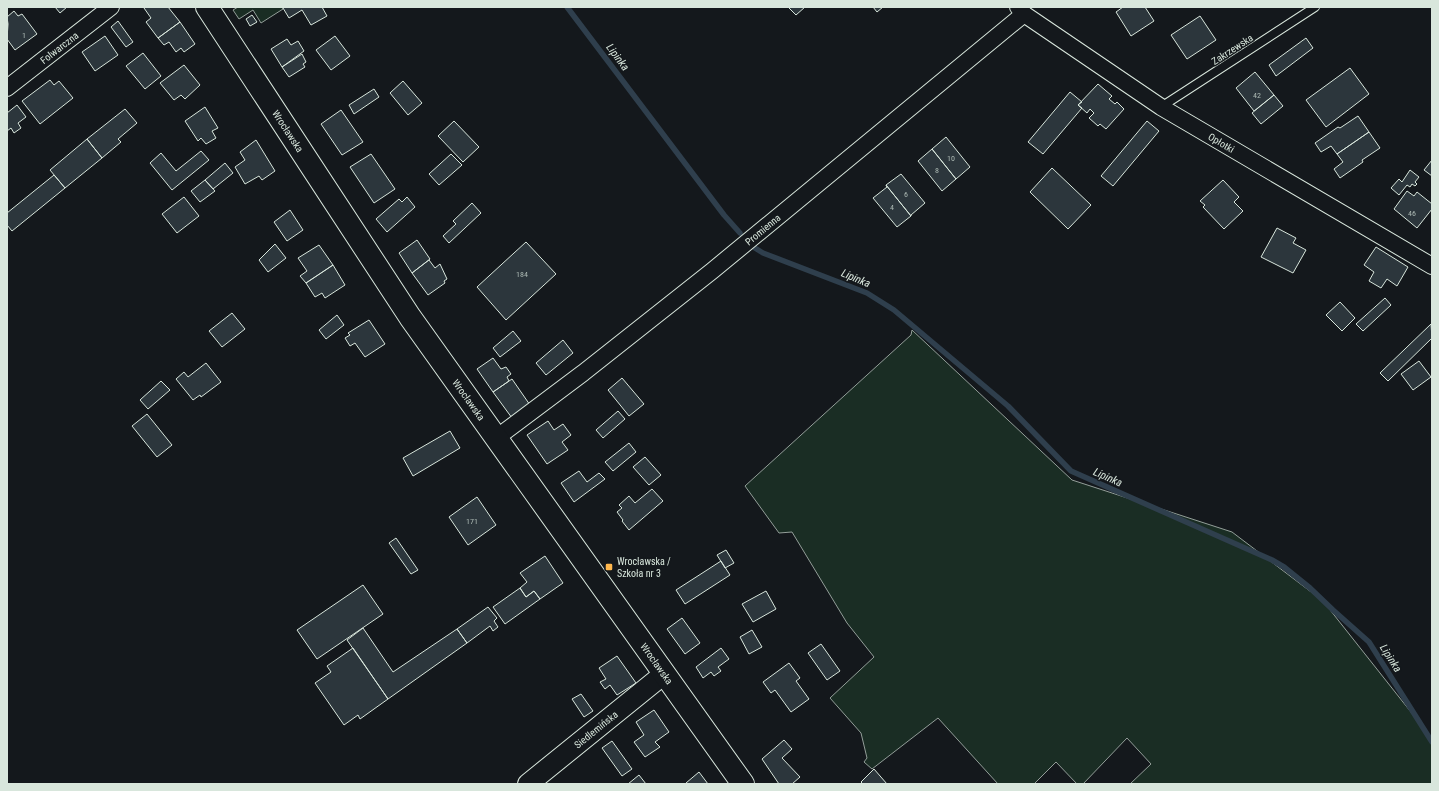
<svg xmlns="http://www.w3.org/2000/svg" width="1439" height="791" viewBox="0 0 1439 791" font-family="'Roboto Condensed',sans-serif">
<rect width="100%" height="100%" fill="#14181c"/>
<path fill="#1a2d24" stroke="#939e99" d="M238,7H282L283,9L261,23L253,10L239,19L233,10Z
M912,330L1072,480L1232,532L1323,601L1418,721L1432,744V784H1130L1151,764L1127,738L1083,784H1077L1056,762L1034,784H998L938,718L872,769L864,762L867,758L861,733L830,698L874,657L847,623L792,532L779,533L745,486L911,335Z"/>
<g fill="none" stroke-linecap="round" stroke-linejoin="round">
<path stroke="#2f3f4d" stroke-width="5.5" d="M567,7L724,215L740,233
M755,248L763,253L867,293L894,310L1008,406L1071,471L1272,560L1284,567L1310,588L1333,610L1369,642L1432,742"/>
</g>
<path fill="#2c363c" stroke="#d8e6dc" d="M55,7H67L60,13Z
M146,7H168L180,22L158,38L146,22L151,18L144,8Z
M284,7H322L327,16L311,25L302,10L289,18L283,8Z
M788,7H805L796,15Z
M873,7H883L877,12Z
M1123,7H1145L1154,21L1131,36L1116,12Z
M14,11L18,16L22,14L37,34L15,50L7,39L8,24L7,17Z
M252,15L257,22L250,26L246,19Z
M1200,16L1216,40L1187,59L1171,35Z
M118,21L133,42L126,47L111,27Z
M180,22L195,44L184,52L181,48L176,52L169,42L164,45L158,38Z
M105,36L118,55L95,71L82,52Z
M335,36L350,56L331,70L316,50Z
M1306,38L1313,48L1276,76L1269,65Z
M287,39L291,45L298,41L304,51L282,67L271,49Z
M143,53L161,76L145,89L126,66Z
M302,54L306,62L303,64L305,67L289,77L282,67Z
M184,65L200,85L185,99L181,95L174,100L160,83Z
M1350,68L1369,94L1326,127L1306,100Z
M1255,72L1274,95L1254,111L1236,88Z
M50,80L54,85L59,81L73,98L40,124L22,101Z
M403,81L422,103L408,115L390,93Z
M1098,84L1112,96L1109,99L1115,104L1117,102L1124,109L1106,129L1100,124L1098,126L1089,118L1094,113L1090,109L1087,113L1078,105Z
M374,89L379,97L354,114L349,105Z
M1070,92L1082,102L1078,105L1082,108L1043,154L1028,142Z
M1274,95L1283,106L1261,124L1252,113Z
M17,105L26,117L18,123L21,128L14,133L11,128L7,131V113Z
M205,107L218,128L212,131L216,138L206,144L201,138L198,141L185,121Z
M125,109L137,123L118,139L121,142L102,158L87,139Z
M341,110L363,142L342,155L321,124Z
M1358,116L1369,132L1337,154L1331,146L1321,152L1315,143L1338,127L1340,128Z
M454,121L479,147L463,162L438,136Z
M1147,121L1159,131L1113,186L1101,176Z
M1369,132L1380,148L1362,160L1363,162L1340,178L1334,169L1343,162L1337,154Z
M946,137L970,167L956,179L932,149Z
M87,139L102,158L65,188L50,170Z
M256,140L275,171L262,180L259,176L245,184L235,167L245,160L240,152Z
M932,149L956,179L942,191L918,161Z
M201,151L209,160L172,190L150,163L161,153L176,171Z
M371,154L395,189L374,203L350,167Z
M451,154L462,165L439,185L429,174Z
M1432,160V176L1424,170Z
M225,163L233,173L213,189L205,180Z
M1052,168L1091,205L1068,229L1030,192Z
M1410,170L1419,177L1415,182L1417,184L1415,186L1412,184L1410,187L1407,185L1399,195L1391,188L1399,179L1402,182Z
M901,174L925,203L911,215V216L886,185Z
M54,175L65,188L12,231L7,225V213Z
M205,180L215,191L200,202L191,191Z
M1223,180L1239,197L1234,202L1243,211L1224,229L1203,207L1205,205L1200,201Z
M886,185L911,216L897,227L873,198L887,187Z
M1407,191L1414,196L1417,192L1432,204V209L1417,228L1394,209Z
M184,197L199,216L177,233L162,214Z
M407,197L415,207L387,232L376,219L399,199L402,202Z
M472,203L481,213L449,243L443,236L456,224L453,221Z
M290,210L303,230L287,241L274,222Z
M1277,228L1296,238L1293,243L1306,250L1293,273L1261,257Z
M417,240L430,259L412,273L399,253Z
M526,242L556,274L506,320L477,287Z
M275,244L286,258L268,272L259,260Z
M319,245L333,265L306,283L300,276L307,271L298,258Z
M1376,247L1408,267L1397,286L1387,279L1381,288L1369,281L1374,272L1364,265Z
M429,260L435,268L440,264L447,279L444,281L445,283L428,295L412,273Z
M333,265L345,285L325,298L322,293L315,297L306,283Z
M1385,298L1391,305L1363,331L1356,324Z
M1340,302L1355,318L1342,331L1326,315Z
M232,313L245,329L222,347L209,331Z
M337,315L344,325L326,339L319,330Z
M369,320L385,344L365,357L355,343L350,346L345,338L350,335L348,333Z
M1431,324L1432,338L1388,381L1380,373Z
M513,331L521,341L500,357L493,348Z
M563,340L573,353L546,375L536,363Z
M493,358L501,369L506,367L511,374L507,377L509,381L493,392L477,369Z
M1419,361L1431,377L1413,390L1401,374Z
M206,363L221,382L201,397L200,395L193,400L176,379L184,372L188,377Z
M622,378L644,404L629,416L608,390Z
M512,379L530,405L512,418L493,392Z
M161,381L170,390L148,409L140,400Z
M618,411L625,419L603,438L596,430Z
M147,414L172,445L157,457L132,426Z
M548,421L554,430L563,424L571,435L562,442L568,450L547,464L527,435Z
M450,431L460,448L413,476L403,458Z
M629,443L636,452L613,471L605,462Z
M645,457L661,475L649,485L633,467Z
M579,471L587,482L599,473L605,479L574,502L561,483Z
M652,489L663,501L629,530L622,521L623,520L617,512L622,508L619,505L629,496L635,503Z
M477,497L496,525L468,545L449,517Z
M396,538L418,570L411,574L389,543Z
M726,550L734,563L725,568L717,555Z
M545,556L563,583L540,599L534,591L526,597L520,588L527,582L520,573Z
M721,561L730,575L685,604L676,590Z
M363,585L383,614L317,659L297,630Z
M520,588L526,597L534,591L540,599L505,624L493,607Z
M766,591L776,609L753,622L742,604Z
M488,607L497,618L494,621L498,627L493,631L490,626L467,643L457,629Z
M682,618L700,643L685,654L667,629Z
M363,628L393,672L457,629L467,643L388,699L347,640Z
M752,630L762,647L749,654L740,637Z
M821,644L840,671L827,680L808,653Z
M353,648L388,699L360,719L358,715L344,725L315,683L331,672L327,666Z
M721,648L729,659L718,667L721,671L714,676L711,672L703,678L696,667Z
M617,656L636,683L617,695L610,685L605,689L600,682L606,679L599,668Z
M789,663L800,678L796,681L809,699L791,712L775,690L771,693L763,682Z
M581,694L593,711L584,717L572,699Z
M654,710L669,732L655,742L660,747L645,757L634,742L644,735L636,722Z
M784,740L792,749L782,758L800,777L792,784H779L762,759Z
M612,741L632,769L622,776L602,748Z
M874,769L887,784H863L861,782Z
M699,772L708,784H687L686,783Z
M639,775L646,784H628Z"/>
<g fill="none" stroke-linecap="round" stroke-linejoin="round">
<defs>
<path id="service" d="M1161,107L1315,7"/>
<g id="minor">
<path id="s1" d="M1018,7L1024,14L1161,107L1432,266"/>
<path id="s2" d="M7,88L111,7"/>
<path id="s3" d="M495,439L583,373L712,271L1024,14"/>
</g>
<g id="tertiary">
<path id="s4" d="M528,784L664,674"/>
</g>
<g id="primary">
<path id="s5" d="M207,7L410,317L743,784"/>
</g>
</defs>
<use href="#service" stroke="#d8e6dc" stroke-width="10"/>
<use href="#minor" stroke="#d8e6dc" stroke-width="18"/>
<use href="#tertiary" stroke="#d8e6dc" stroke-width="22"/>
<use href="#primary" stroke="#d8e6dc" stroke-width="24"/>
<use href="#service" stroke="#14181c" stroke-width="8"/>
<use href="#minor" stroke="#14181c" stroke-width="16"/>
<use href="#tertiary" stroke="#14181c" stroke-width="20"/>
<use href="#primary" stroke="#14181c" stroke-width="22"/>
</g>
<rect fill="#ffb74d" stroke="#14181c" stroke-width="1.5" x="605" y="563" width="8" height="8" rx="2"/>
<g text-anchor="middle" stroke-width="3" stroke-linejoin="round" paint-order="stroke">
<g font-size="8" fill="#adbab4">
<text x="24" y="38">1</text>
<text x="1257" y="98">42</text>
<text x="951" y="161">10</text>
<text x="937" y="173">8</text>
<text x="906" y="197">6</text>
<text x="892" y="210">4</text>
<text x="1412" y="216">46</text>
<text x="522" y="277">184</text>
<text x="472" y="524">171</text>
</g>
<g font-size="10" fill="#d8e6dc" stroke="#14181c">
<text dy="4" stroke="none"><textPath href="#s2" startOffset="66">Folwarczna</textPath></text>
<text transform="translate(1232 49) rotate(-33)" y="4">Zakrzewska</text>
<text dy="4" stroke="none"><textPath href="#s5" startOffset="148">Wrocławska</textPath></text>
<text dy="4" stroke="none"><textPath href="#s1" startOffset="245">Opłotki</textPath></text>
<text dy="4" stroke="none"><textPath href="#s3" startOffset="340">Promienna</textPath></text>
<text dy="4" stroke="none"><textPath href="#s5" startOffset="472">Wrocławska</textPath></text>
<text dy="4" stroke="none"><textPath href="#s5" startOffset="796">Wrocławska</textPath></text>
<text dy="4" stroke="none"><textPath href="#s4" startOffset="87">Siedlemińska</textPath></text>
</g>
<g font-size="10" fill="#d8e6dc" stroke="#14181c" text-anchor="start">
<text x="617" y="565">Wrocławska /<tspan x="617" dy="12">Szkoła nr 3</tspan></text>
</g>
<g font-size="11" font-style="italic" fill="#d8e6dc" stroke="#14181c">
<text transform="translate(618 57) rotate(53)" y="4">Lipinka</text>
<text transform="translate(856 278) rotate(23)" y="4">Lipinka</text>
<text transform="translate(1108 477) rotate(24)" y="4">Lipinka</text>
<text transform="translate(1391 658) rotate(58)" y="4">Lipinka</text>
</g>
</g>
<rect width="1439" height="791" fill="none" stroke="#d8e6dc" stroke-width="16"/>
</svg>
